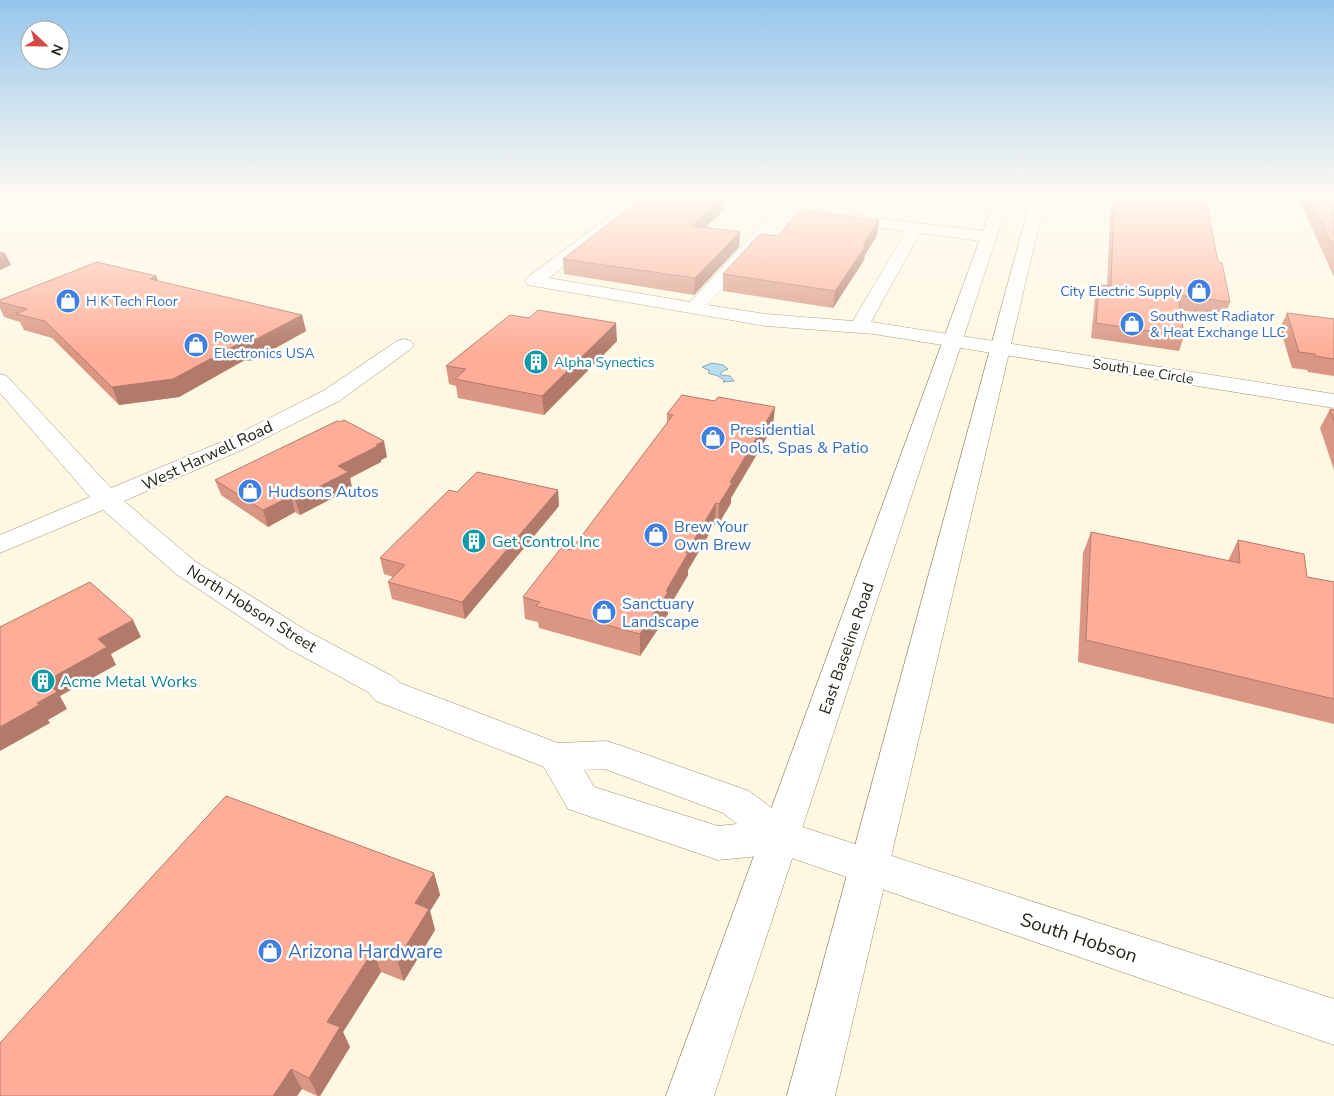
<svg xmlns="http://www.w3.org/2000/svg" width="1334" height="1096" viewBox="0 0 1334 1096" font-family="'Nunito Sans',sans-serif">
<rect width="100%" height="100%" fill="#fef7e2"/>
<path fill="#b8def3" stroke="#8da6b1" d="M712,363L723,365L728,369L721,372V375L730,376L734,381L723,382L725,381L718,376L708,373L710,371L702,367Z"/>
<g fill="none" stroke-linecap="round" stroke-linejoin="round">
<defs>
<path id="minor" d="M633,199H650L549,278L690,302L772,214L688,203L681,199H726L989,232L995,234L997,237L995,240L989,242L920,233L871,322L1334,394V408L874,334L766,326L528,285L525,281L528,277ZM787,216L906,231L853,321L766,314L707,305Z
M404,339L411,341L414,345L411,349L339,401L242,450L124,501L196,562L309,632L392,676L400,683L558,743L606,741L619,745L749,791L793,824L1334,999V1045L780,854L718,860L568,809L544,767L376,701L368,692L287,648L176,574L103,510L0,553V535L90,497L0,393V374L7,376L111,488L226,440L323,391L397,341ZM605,769L723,813L737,824L718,826L594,787L584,770Z"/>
<path id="major" d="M995,199H1009L714,1096H666Z
M1031,199H1045L835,1096H787Z"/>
</defs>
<use href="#minor" stroke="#9b9271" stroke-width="1"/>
<use href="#major" stroke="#9b9271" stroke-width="1"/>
<use href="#minor" fill="#fff" fill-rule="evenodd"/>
<use href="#major" fill="#fff" fill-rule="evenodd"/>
</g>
<path fill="#da9683" d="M1111,199H1206L1218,262L1230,302L1225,317L1180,310L1184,336L1179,351L1091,338L1095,299L1099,285L1107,286Z
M1299,199H1334V277Z
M724,210L706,227L740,232L739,247L694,295L564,274L563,259Z
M879,220L877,235L865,255L864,260L833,308L723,291V274L778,236Z
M156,276L158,281L302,315L306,331L254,360L243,361L179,397L119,405L52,338L24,330L20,322L4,317L0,308V300Z
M1287,313L1334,319V376L1308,372L1307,370L1292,368L1280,328Z
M617,341L544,415L458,398L456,386L449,384L446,366Z
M1330,409L1334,410V470L1320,428Z
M667,414L773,427L731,498V503L718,525L715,524L688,570V575L668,609V614L640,656L539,628L538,622L525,619L523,597L571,550L667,424Z
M387,457L381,460V462L350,478L352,488L300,515L295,512L268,527L221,495L215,480Z
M558,490L559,506L465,619L392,599L388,582L393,577L384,574L380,558L457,492Z
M1091,532L1228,561L1238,540L1307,577L1334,582V724L1078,662L1083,553Z
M434,873L440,895L430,911L435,930L404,981L381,972L343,1032L350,1047L320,1096H317L302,1089L297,1096H0Z"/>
<path fill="#b27a6a" d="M721,199H725L724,210L692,240V226Z
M879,220L877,235L865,255L864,260L833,308L835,291Z
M740,232L739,247L694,295L695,278Z
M5,253L11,265L0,270V255Z
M156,276L162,292L150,279Z
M302,315L306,331L254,360L243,361L179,397L119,405L112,387L238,344Z
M616,323L617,341L544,415L542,396Z
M775,407L773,427L731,498V503L718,525L719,504L730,482Z
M384,441L387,457L381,460V462L350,478L352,488L300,515L295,499L338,466Z
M558,490L559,506L465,619L462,602Z
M291,496L295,512L268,527L263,510Z
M716,503L715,524L688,570V575L668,609V614L640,656V634L666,591L686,553Z
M133,620L141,637L111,654L116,665L60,696L67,709L48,720L50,723L0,751V727L46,681L98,639Z
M434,873L440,895L430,911L435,930L404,981L397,960L415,903Z
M373,951L381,972L343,1032L350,1047L320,1096H318L309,1078L327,1022Z
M291,1069L302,1089L297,1096H273Z"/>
<path fill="#feae98" stroke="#b27a6a" d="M641,199H721L692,226L740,232L695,278L563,259Z
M1114,199H1206L1218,262L1222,263L1230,302L1178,295L1184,336L1096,323L1099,285L1111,286Z
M1310,199H1334V249Z
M800,210L879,220L863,245H866L835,291L723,274L760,234L778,236Z
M0,252L5,253L0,255Z
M97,262L156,276L150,279L302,315L249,343L238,344L173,379L112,387L45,321L16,314L27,309L0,302V300Z
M538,310L616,323L542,396L455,379L466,369L446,366L510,315L529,318Z
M1287,313L1334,319V359L1315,356V354L1299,352Z
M682,395L715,401L718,397L775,407L730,482L732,483L719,504L716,503L686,553H688L666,591L668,592L640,634L536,606L540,602L523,597L561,548L571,550L673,415L667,414Z
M1330,409L1334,410V421Z
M344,420L384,441L376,445L378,446L338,466L348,472L295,499L291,496L263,510L215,480L337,421L340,422Z
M477,472L558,490L462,602L388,582L405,565L380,558L449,490L457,492Z
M1091,532L1240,563L1238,540L1304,554L1307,577L1334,582V699L1086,640Z
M90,582L133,620L98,639L107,647L46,681L57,692L37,703L39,705L0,727V627Z
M226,796L434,873L415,903L429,909L397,960L373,951L327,1022L340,1027L309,1078L291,1069L273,1096H0V1043Z"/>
<linearGradient id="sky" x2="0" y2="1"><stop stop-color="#95c5ec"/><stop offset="0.56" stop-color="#fffbf2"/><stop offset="1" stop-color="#fffbf2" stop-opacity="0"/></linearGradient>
<rect width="1334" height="353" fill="url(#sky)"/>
<defs>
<symbol id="shop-disc" viewBox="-11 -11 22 22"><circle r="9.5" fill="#3f7fe0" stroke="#fff"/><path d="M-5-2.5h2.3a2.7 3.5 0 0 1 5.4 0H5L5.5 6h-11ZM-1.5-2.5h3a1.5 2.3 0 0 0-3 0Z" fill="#fff"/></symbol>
<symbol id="building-disc" viewBox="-11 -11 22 22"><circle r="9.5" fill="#0f9aa8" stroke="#fff"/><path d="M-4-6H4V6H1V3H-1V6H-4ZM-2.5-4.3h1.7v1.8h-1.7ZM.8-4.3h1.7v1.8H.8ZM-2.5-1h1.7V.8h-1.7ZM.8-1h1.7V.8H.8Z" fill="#fff"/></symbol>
</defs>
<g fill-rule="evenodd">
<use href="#shop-disc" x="1185" y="277" width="28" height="28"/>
<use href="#shop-disc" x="54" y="287" width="28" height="28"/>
<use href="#shop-disc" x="1118" y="310" width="28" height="28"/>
<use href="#shop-disc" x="182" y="331" width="28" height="28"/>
<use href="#building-disc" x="522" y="348" width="28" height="28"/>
<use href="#shop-disc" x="699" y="424" width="28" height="28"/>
<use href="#shop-disc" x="236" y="477" width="28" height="28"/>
<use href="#shop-disc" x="642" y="521" width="28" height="28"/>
<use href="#building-disc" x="460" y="527" width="28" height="28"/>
<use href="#shop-disc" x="590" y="598" width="28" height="28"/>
<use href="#building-disc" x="29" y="667" width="28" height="28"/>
<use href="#shop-disc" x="256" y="937" width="28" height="28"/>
</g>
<g text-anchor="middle" stroke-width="5" stroke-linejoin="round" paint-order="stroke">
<g font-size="14" fill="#366cbe" stroke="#fff" text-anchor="start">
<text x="1182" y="296" text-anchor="end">City Electric Supply</text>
<text x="86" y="306">H K Tech Floor</text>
<text x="1150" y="321">Southwest Radiator<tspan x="1150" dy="16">&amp; Heat Exchange LLC</tspan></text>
<text x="214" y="342">Power<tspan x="214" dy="16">Electronics USA</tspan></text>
</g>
<g font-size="14" fill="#0d838f" stroke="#fff" text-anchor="start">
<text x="554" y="367">Alpha Synectics</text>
</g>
<g font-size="14" fill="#282417" stroke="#fff">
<text transform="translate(1143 371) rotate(9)" y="5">South Lee Circle</text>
</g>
<g font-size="16" fill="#366cbe" stroke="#fff" text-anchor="start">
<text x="730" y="435">Presidential<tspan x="730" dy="18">Pools, Spas &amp; Patio</tspan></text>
<text x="268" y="497">Hudsons Autos</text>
<text x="674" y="532">Brew Your<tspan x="674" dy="18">Own Brew</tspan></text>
<text x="622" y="609">Sanctuary<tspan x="622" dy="18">Landscape</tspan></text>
</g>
<g font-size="16" fill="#282417" stroke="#fff">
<text transform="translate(207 455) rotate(-25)" y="6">West Harwell Road</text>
<text transform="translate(252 608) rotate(32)" y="6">North Hobson Street</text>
<text transform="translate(846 648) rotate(-71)" y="6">East Baseline Road</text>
</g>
<g font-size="16" fill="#0d838f" stroke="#fff" text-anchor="start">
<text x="492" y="547">Get Control Inc</text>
<text x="60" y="687">Acme Metal Works</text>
</g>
<g font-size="19" fill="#282417" stroke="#fff">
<text transform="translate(1079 937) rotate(18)" y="7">South Hobson</text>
</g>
<g font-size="19" fill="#366cbe" stroke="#fff" text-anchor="start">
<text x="288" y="958">Arizona Hardware</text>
</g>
</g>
<g transform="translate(45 45) rotate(112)"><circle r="24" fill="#ffffff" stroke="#a9a7a2"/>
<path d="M0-4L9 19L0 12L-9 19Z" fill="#d64841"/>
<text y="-8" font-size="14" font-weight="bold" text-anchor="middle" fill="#282417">N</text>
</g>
</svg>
